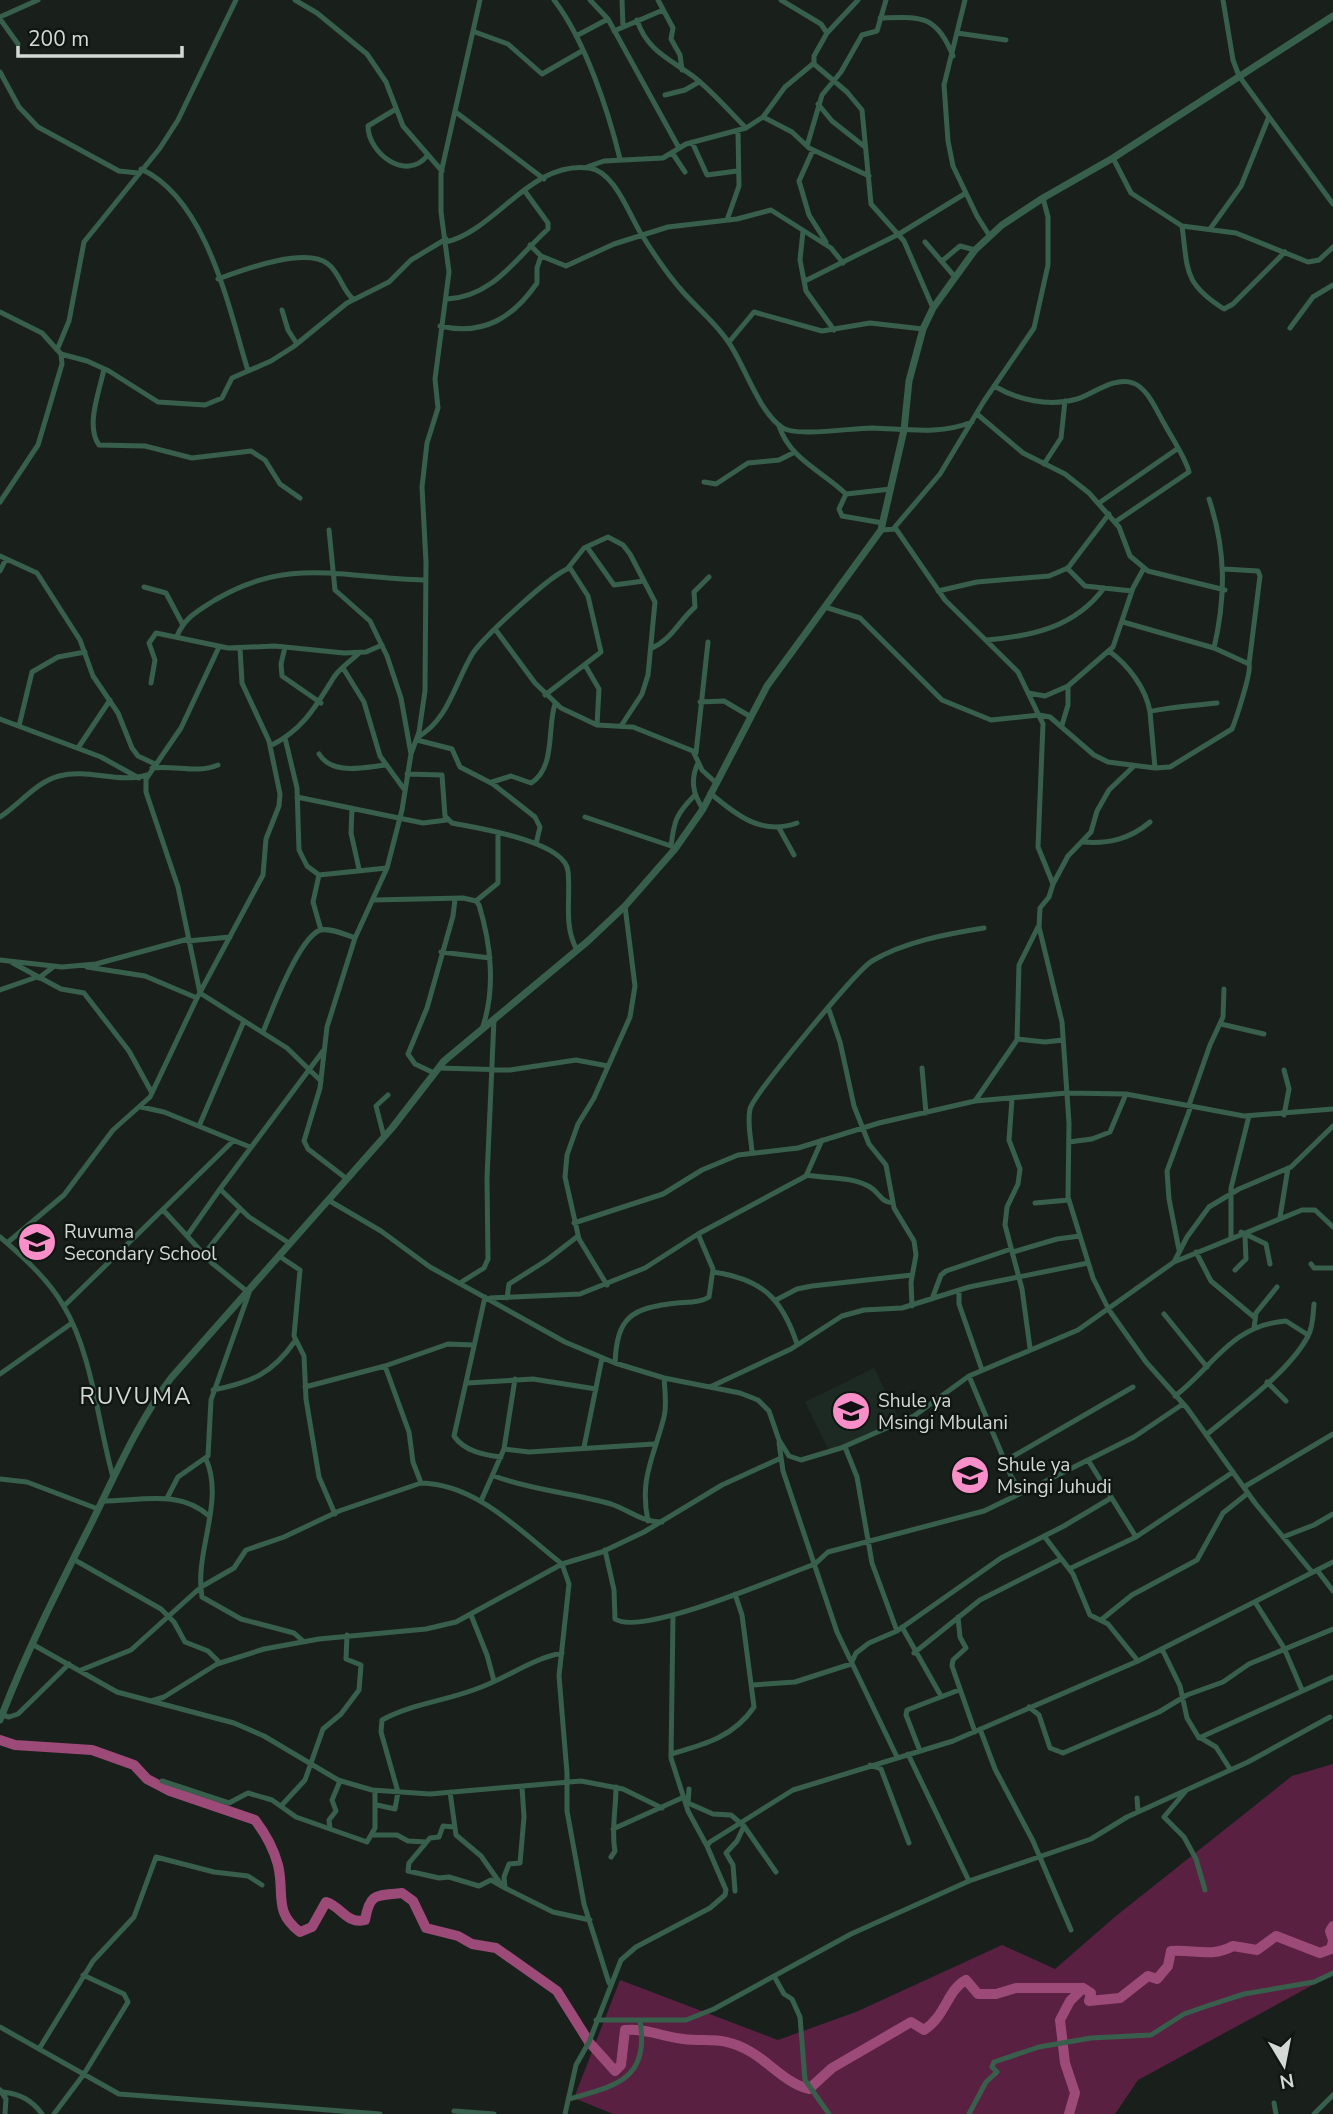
<svg xmlns="http://www.w3.org/2000/svg" width="1333" height="2114" viewBox="0 0 1333 2114" font-family="'Nunito Sans',sans-serif">
<rect width="100%" height="100%" fill="#19201c"/>
<path fill="#1d2a23" d="M874,1368L899,1419L830,1453L805,1402Z"/>
<path fill="#592041" d="M1333,1764V1974L1138,2080L1115,2114H613L574,2098L620,1980L778,2040L856,2012L1002,1945L1055,1969L1116,1916L1292,1776Z"/>
<g fill="none" stroke-linecap="round" stroke-linejoin="round">
<path stroke="#9c4b78" stroke-width="10" d="M0,1740L15,1745L92,1750L134,1765L147,1779L170,1791L255,1820C265,1833 274,1850 278,1865C285,1894 273,1912 300,1932L312,1927L326,1902C341,1906 347,1925 365,1920C370,1892 376,1896 402,1893L413,1901L426,1928L458,1936L472,1944L496,1948L557,1991L589,2042L615,2071L621,2065L625,2030C646,2028 663,2037 683,2039C711,2042 724,2036 751,2052C771,2064 786,2083 809,2089L832,2068L911,2022L924,2030C946,2016 947,1990 966,1980L978,1994H996L1016,1988H1083
M1333,1926L1330,1931L1333,1940
M1069,2114L1075,2093L1065,2063L1060,2020L1070,2001L1083,1988L1091,1993L1089,2001L1120,1998L1148,1976L1157,1979L1168,1966L1171,1951C1193,1949 1211,1958 1233,1946L1257,1950L1276,1936L1320,1953L1331,1949L1333,1941"/>
<path stroke="#385f4c" stroke-width="5" d="M295,0L317,13L367,54L386,82L403,126L442,171
M554,0C585,40 608,110 620,159
M590,0L608,19L679,148
M622,0L623,27
M658,0L673,28L671,39L680,55L682,70
M781,0L821,24L827,33L814,56V64L847,92L862,110L871,204L904,241L933,308
M965,0L944,85L948,141L953,166L977,216L989,235
M1223,0L1233,60L1239,76L1333,204
M0,17L38,0
M880,18C919,17 936,13 953,56
M0,19L18,44
M637,20C647,51 670,59 694,77C713,92 729,111 746,128
M614,31L663,10
M475,32L508,44L542,74L582,51
M827,33L858,0
M957,33L1006,40
M576,36L608,19
M0,72L19,107L38,127L119,171L138,173
M665,95L685,90L699,82
M818,104L832,121L865,147
M396,109L368,126C368,153 406,182 427,156
M457,113L544,179
M763,117L792,132L809,148L869,176
M692,142L707,175L737,171
M807,146L822,95L841,72L862,35L877,31L886,0
M813,150L799,181L809,215L826,242
M673,154L685,172
M1113,158L1131,193L1182,226L1236,233L1308,262L1319,260L1333,247
M587,167L604,161L663,158L686,144L746,128L763,117L785,87L814,63
M141,169C207,199 229,309 248,371
M727,220L739,186L738,131
M1182,226C1188,270 1183,283 1224,309L1233,304L1285,252
M1210,229L1241,186L1268,119
M803,231L800,260L806,291L834,330
M446,242C495,231 531,160 589,168C614,171 628,212 640,232C653,253 667,274 683,292C699,310 716,323 729,343C745,366 759,413 783,428C797,437 852,428 872,428C906,429 940,435 972,422
M925,242L955,277
M530,245L541,256L566,266L614,244L668,227L737,219L771,210L831,248L843,263
M942,261L960,246L975,250
M218,279C243,270 306,246 328,264C340,273 342,290 353,299
M805,281L899,234L966,193
M447,299C493,297 516,258 548,229V223L524,190
M282,310L288,330L297,344
M0,312L42,333L61,354L87,361L109,371L158,402L205,405L222,398L232,378L271,361L293,347L347,303L389,282L411,260L446,239
M440,326C483,336 513,318 537,283V268L541,256
M1290,328L1313,297L1333,285
M729,342L754,312L822,331L870,323L923,329
M57,350L69,321L84,242L160,148L178,120L236,0
M104,369C100,390 85,426 99,445L145,446L192,458L251,451L265,460L280,484L300,498
M994,386C1018,400 1049,407 1077,399C1093,394 1115,376 1133,383C1148,388 1157,412 1165,425C1173,440 1185,457 1189,472L1115,522
M977,414L1023,453L1065,474L1089,493L1119,527L1130,556L1148,571L1225,590
M779,426C790,459 822,471 846,494L839,509L842,516L883,523
M1044,464L1061,438L1065,401
M704,482L716,484L748,463L779,460L793,453
M846,494L891,489
M1209,499C1226,550 1226,596 1214,648
M0,502L38,445L62,364L61,354
M1099,503L1177,449
M894,528L940,474L984,401L1034,328L1048,265V217L1043,198
M329,530L335,590L370,621L387,656L401,698L411,754L402,810L387,868L355,938L327,1027L320,1088L304,1141L308,1149L347,1179
M881,530L896,529L945,600L1018,672L1043,724L1038,847L1053,884L1049,897L1040,908L1039,927L1062,1022L1069,1123L1068,1197L1093,1278L1109,1310L1146,1362L1187,1408L1255,1503L1312,1572
M587,547L614,585L644,581
M0,556L37,573L80,640L93,676L118,713L132,748L138,756L155,764
M568,568L584,548L608,537L623,545L630,554L655,602L648,675L642,694L621,726
M1067,568L1085,586L1132,591
M1224,569L1258,571L1260,576L1249,664
M0,571L6,559
M144,587L166,593L183,625
M938,591L977,582L1049,576L1068,568L1109,514
M825,607L860,618L942,700L991,720L1039,715L1050,717L1094,755L1108,762L1155,768L1170,767L1232,729C1236,719 1252,671 1249,664L1214,648L1123,622
M495,629L535,683L561,708L597,725L633,727L693,751L702,770L715,782
M177,636C185,617 198,611 215,600C290,555 345,579 424,580
M987,640C1033,636 1075,627 1104,588
M219,647L181,728L146,779V792L178,887L200,993L287,1048L321,1081
M285,647L281,664L282,676L321,703
M652,648C671,640 679,621 695,607L694,592L709,577
M1109,651C1128,665 1146,688 1150,712
M585,665L599,689L597,725
M343,668L364,702L380,756L404,789
M151,683L155,660L149,643L156,633L228,648L275,646L344,653L366,652L382,645
M1028,693L1045,696L1068,686
M700,702L724,701L751,717
M0,719L101,757L139,778
M1062,725L1068,705V686L1113,647L1133,588L1144,568
M19,726L32,672L58,657L85,652
M418,737C449,719 455,682 473,653C485,636 552,573 570,568L588,596L601,652L545,695
M285,738L297,788L299,850L307,866L319,875L313,902L321,930
M417,740L452,749L460,767L493,784L535,817L540,827L536,844
M270,746C303,730 316,706 334,677C340,668 351,661 359,653
M78,748L110,700
M696,753L708,642
M319,754C333,776 364,767 386,765
M411,754L419,732L425,691L426,562L422,487L427,443L438,408L435,379L449,272L441,212V173L480,0
M698,763C690,780 693,794 703,809
M152,768C176,765 196,774 218,765
M1155,768L1150,712C1154,709 1207,704 1217,703
M407,774L442,775L445,816L452,823C477,828 565,841 568,871C571,899 563,925 577,950
M492,782L511,776L531,783C556,768 547,727 555,704
M710,793C736,815 762,836 797,823
M297,797L423,823L447,820
M352,808L351,833L359,869
M0,817C20,804 36,782 59,776C88,768 118,784 147,775
M585,817L671,846
M779,828L794,855
M1083,842C1109,844 1130,839 1150,822
M674,848L671,846C674,821 676,814 695,795
M319,875L387,868
M1053,884L1068,856L1091,832L1097,811L1109,790L1134,766
M373,900L463,898L476,901L479,905C491,944 496,990 482,1029
M476,901L498,883V833
M188,941L230,937
M441,952L490,958
M0,960L62,967L96,964L188,939
M11,962L61,989L84,993L129,1051L152,1093
M87,967L145,976L197,998
M39,978L53,967
M0,990L37,977
M829,1010L840,1042L854,1106L869,1144L886,1165L894,1208L914,1241L916,1255L911,1282L912,1306
M1221,1024L1264,1034
M263,1032C272,1010 297,943 318,931C327,926 346,935 355,938
M1017,1039L1045,1042L1063,1040
M438,1068L510,1070L576,1060L608,1066
M922,1068L926,1113
M1284,1070L1289,1089L1284,1115
M434,1073L415,1064L408,1054L427,1008L453,916L455,899
M1012,1099L1009,1140L1020,1169L1018,1184L1007,1207L1005,1225L1022,1289L1030,1348
M975,1101L1017,1040L1019,965L1038,927
M1189,1105L1210,1045L1223,1017L1224,989
M141,1107L164,1112L250,1147
M199,1126L244,1021
M384,1137L376,1106L388,1095
M1069,1142L1092,1139L1110,1132L1126,1094
M752,1152C751,1138 747,1123 750,1109C754,1094 857,970 872,961C904,942 946,934 984,928
M807,1175C828,1179 851,1176 870,1187C880,1193 880,1202 893,1203
M328,1200L381,1231L430,1267L565,1342L615,1363L664,1378L740,1393L758,1400L769,1411L779,1440L789,1456L801,1460L841,1448L914,1416L969,1376L1078,1330L1174,1262L1302,1210H1315L1333,1227
M1035,1203L1069,1200
M164,1211L212,1263L249,1293L211,1400L208,1456L178,1477L167,1498
M1280,1217L1288,1168
M574,1223L663,1194L702,1170L738,1155L798,1148L879,1123L975,1101L1067,1093L1126,1094L1244,1116L1333,1109
M1241,1232L1266,1244L1270,1264
M187,1236L220,1189
M0,1237C22,1256 48,1279 63,1305C92,1352 98,1424 113,1477
M1231,1237V1188L1249,1116
M7,1243L64,1195L113,1130L150,1097L197,998L263,875L266,839L279,806L280,794L269,741L242,683L240,648
M289,1243L249,1217L220,1189L323,1051
M1179,1250L1169,1199L1167,1171L1191,1106
M1013,1252L1057,1239L1080,1236
M1196,1252L1211,1281L1254,1317
M204,1254L240,1209
M279,1256L300,1270L294,1336L304,1356L306,1399L319,1477L335,1514
M1174,1262L1187,1237L1209,1207L1239,1189L1291,1167L1333,1126
M1311,1264L1314,1268H1333
M1235,1270L1246,1259L1245,1236
M713,1272C762,1279 782,1298 797,1344
M460,1283L484,1268L488,1259L487,1178L494,1019
M607,1285L579,1239L565,1177L567,1155L578,1124L594,1098L630,1017L635,986L625,906
M959,1290V1304L982,1370
M485,1297L454,1436C464,1451 484,1455 501,1457
M490,1298L580,1294L645,1268L698,1234L806,1176L822,1140
M507,1298L509,1284L547,1260L578,1236
M932,1299L941,1275L946,1271L1011,1249
M776,1300L797,1289L812,1286L912,1275
M64,1306L233,1141
M1164,1314L1207,1367
M1254,1328L1256,1313L1277,1287
M615,1363C617,1317 631,1308 677,1303C687,1302 700,1303 709,1297L713,1269L698,1234
M385,1366L409,1432L413,1462L421,1483
M0,1374L72,1323
M969,1376L1011,1476L1016,1484L1026,1487L1038,1485L1134,1437L1183,1404
M1267,1382L1286,1401
M467,1383L533,1379L596,1389
M305,1387L385,1366L448,1344L473,1345
M710,1387L791,1349L842,1316L864,1310L902,1308L969,1287L1088,1263
M213,1390C252,1382 272,1374 295,1341
M1175,1396C1213,1367 1231,1325 1286,1321L1308,1335
M1206,1435C1236,1410 1290,1371 1308,1336C1313,1327 1313,1315 1314,1304
M779,1443L783,1471L837,1632L897,1757
M584,1447L602,1358
M845,1447L857,1477L872,1563L897,1631
M504,1449L529,1452L654,1444
M206,1459C225,1502 194,1552 202,1597L241,1619L294,1633L303,1641
M1088,1460L1136,1537
M1005,1461L1133,1387
M494,1476C532,1490 572,1493 611,1504C629,1510 641,1522 662,1522
M0,1479L27,1482L98,1509
M1244,1487L1333,1434
M102,1501C140,1501 179,1489 209,1516
M481,1501L504,1449L515,1379
M648,1521C639,1478 654,1457 664,1417C667,1405 665,1390 664,1378
M1044,1536L1073,1574L1090,1615L1108,1624L1138,1661
M1283,1537L1314,1525L1333,1514
M605,1550L614,1590L615,1619C642,1637 781,1576 815,1564L828,1552L984,1511L1038,1485
M73,1559L161,1609L174,1622L185,1642L208,1651L220,1663
M1069,1569L1136,1537L1233,1472
M1317,1570L1333,1591
M1255,1602L1284,1648L1302,1690
M471,1615L487,1655L494,1681
M673,1616L671,1758L688,1811L707,1846
M958,1617L960,1637L966,1648L953,1660L952,1666L975,1732
M1101,1620L1132,1595L1197,1560L1223,1513L1248,1493
M902,1627L941,1696
M32,1644L117,1692L234,1723L264,1736L338,1780L372,1790L430,1794L581,1781L623,1789L662,1808
M1162,1649L1180,1686L1187,1718L1199,1738L1333,1677
M914,1653L980,1600L1061,1559
M81,1670L131,1650L201,1587L234,1568L246,1550L284,1537L339,1511L421,1483C477,1484 521,1532 562,1564L569,1584L559,1676L567,1773V1811L584,1904L609,1983
M753,1685L795,1682L851,1664L856,1653L869,1643L897,1631L1001,1558L1064,1526L1111,1498
M151,1701L164,1697L217,1664L264,1649L319,1639L426,1629L456,1622L562,1564L602,1552L644,1532L722,1485L781,1458
M1029,1707L1039,1715L1050,1748L1063,1753L1159,1712L1187,1695L1223,1682L1249,1664L1333,1629
M2,1715L9,1717L18,1714L69,1664
M980,1729L995,1769L1033,1841L1071,1930
M1201,1738L1216,1747L1230,1769
M920,1751L906,1715L907,1710L959,1690
M671,1754C703,1745 734,1737 754,1707L742,1615L735,1594
M908,1754L969,1881
M870,1765L881,1769L909,1843
M162,1781L229,1803L248,1793L272,1800L296,1817L367,1842L375,1828V1791
M522,1787L524,1817L520,1863L509,1864L504,1877L505,1888L553,1912L590,1920
M689,1789L688,1803L713,1814L731,1815L744,1826L776,1872
M450,1792L456,1835L481,1856L500,1883
M1185,1792L1164,1817L1184,1837L1196,1859L1205,1890
M1137,1798L1138,1812
M377,1805L395,1809L398,1792L381,1732L382,1720C411,1704 445,1701 476,1689C506,1679 530,1659 562,1653
M281,1806L305,1780L323,1729L341,1714L359,1690L361,1665L346,1659L347,1635
M454,1827L443,1826L439,1837L430,1838L409,1863L408,1871L439,1878L449,1877L479,1886L491,1880L505,1888
M330,1828L329,1820L336,1811L332,1800L340,1781
M613,1829L684,1797
M373,1835H397L408,1841L426,1842
M611,1857L615,1851C611,1831 616,1809 616,1787
M735,1891L733,1865L726,1853L737,1841L744,1826
M774,1976L784,1994L792,1999L800,2017L805,2080L829,2114
M596,2020H686L714,2009L851,1934L969,1881L1091,1839L1127,1817L1248,1762L1330,1717
M0,2027L119,2094L380,2114
M39,2049L93,1961L134,1917L156,1857L214,1872L248,1876L262,1885
M0,2090L6,2099L5,2114
M3,2092C20,2094 32,2100 42,2114
M569,2099C615,2086 650,2080 640,2021
M1274,2103L1276,2114
M454,2111L494,2114
M54,2114L84,2074L128,2002L124,1994L83,1975
M565,2114L576,2065L589,2042L621,1960L636,1947L710,1908L725,1895L726,1890L707,1846L710,1842L793,1790L953,1741L1138,1661L1333,1562
M969,2114L986,2082L997,2072L992,2067L994,2062L1039,2047L1091,2038L1151,2035L1184,2014L1207,2006L1244,1994L1314,1982L1333,1973
M1314,2114L1333,2095"/>
<path stroke="#385f4c" stroke-width="7" d="M0,1720C26,1652 59,1587 92,1522C116,1473 138,1422 171,1378L392,1128L444,1061L588,941L625,906L675,849L703,809L767,686L881,530L904,430L909,381L923,329L933,308L975,250L1002,225L1043,198L1113,158L1333,16"/>
</g>
<defs>
<symbol id="school-disc" viewBox="-11 -11 22 22"><circle r="9.5" fill="#f98fc9" stroke="#101713"/><path d="M0-5L7-2L0 1L-7-2ZM-4 1L0 2.5L4 1V4Q0 6-4 4Z" fill="#111"/></symbol>
</defs>
<g fill-rule="evenodd">
<use href="#school-disc" x="15" y="1220" width="44" height="44"/>
<use href="#school-disc" x="829" y="1389" width="44" height="44"/>
<use href="#school-disc" x="948" y="1453" width="44" height="44"/>
</g>
<g text-anchor="middle" stroke-width="5" stroke-linejoin="round" paint-order="stroke">
<g font-size="19" fill="#d4d9d6" stroke="#101713" text-anchor="start">
<text x="64" y="1238">Ruvuma<tspan x="64" dy="22">Secondary School</tspan></text>
<text x="878" y="1407">Shule ya<tspan x="878" dy="22">Msingi Mbulani</tspan></text>
<text x="997" y="1471">Shule ya<tspan x="997" dy="22">Msingi Juhudi</tspan></text>
</g>
<g font-size="23" letter-spacing="2" fill="#d4d9d6" stroke="#101713">
<text x="136" y="1404">RUVUMA</text>
</g>
</g>
<g transform="translate(1284 2065) rotate(170)" stroke="#101713" stroke-width="5" paint-order="stroke">
<path d="M0-5L12 26L0 18L-12 26Z" fill="#d4d9d6"/>
<text y="-10" font-size="19" font-weight="bold" text-anchor="middle" fill="#d4d9d6">N</text>
</g>
<path d="M18 46v10h164v-10" fill="none" stroke="#d4d9d6" stroke-width="3.5"/>
<text x="28" y="46" font-size="21" fill="#d4d9d6" stroke="#101713" stroke-width="5" paint-order="stroke">200 m</text>
</svg>
